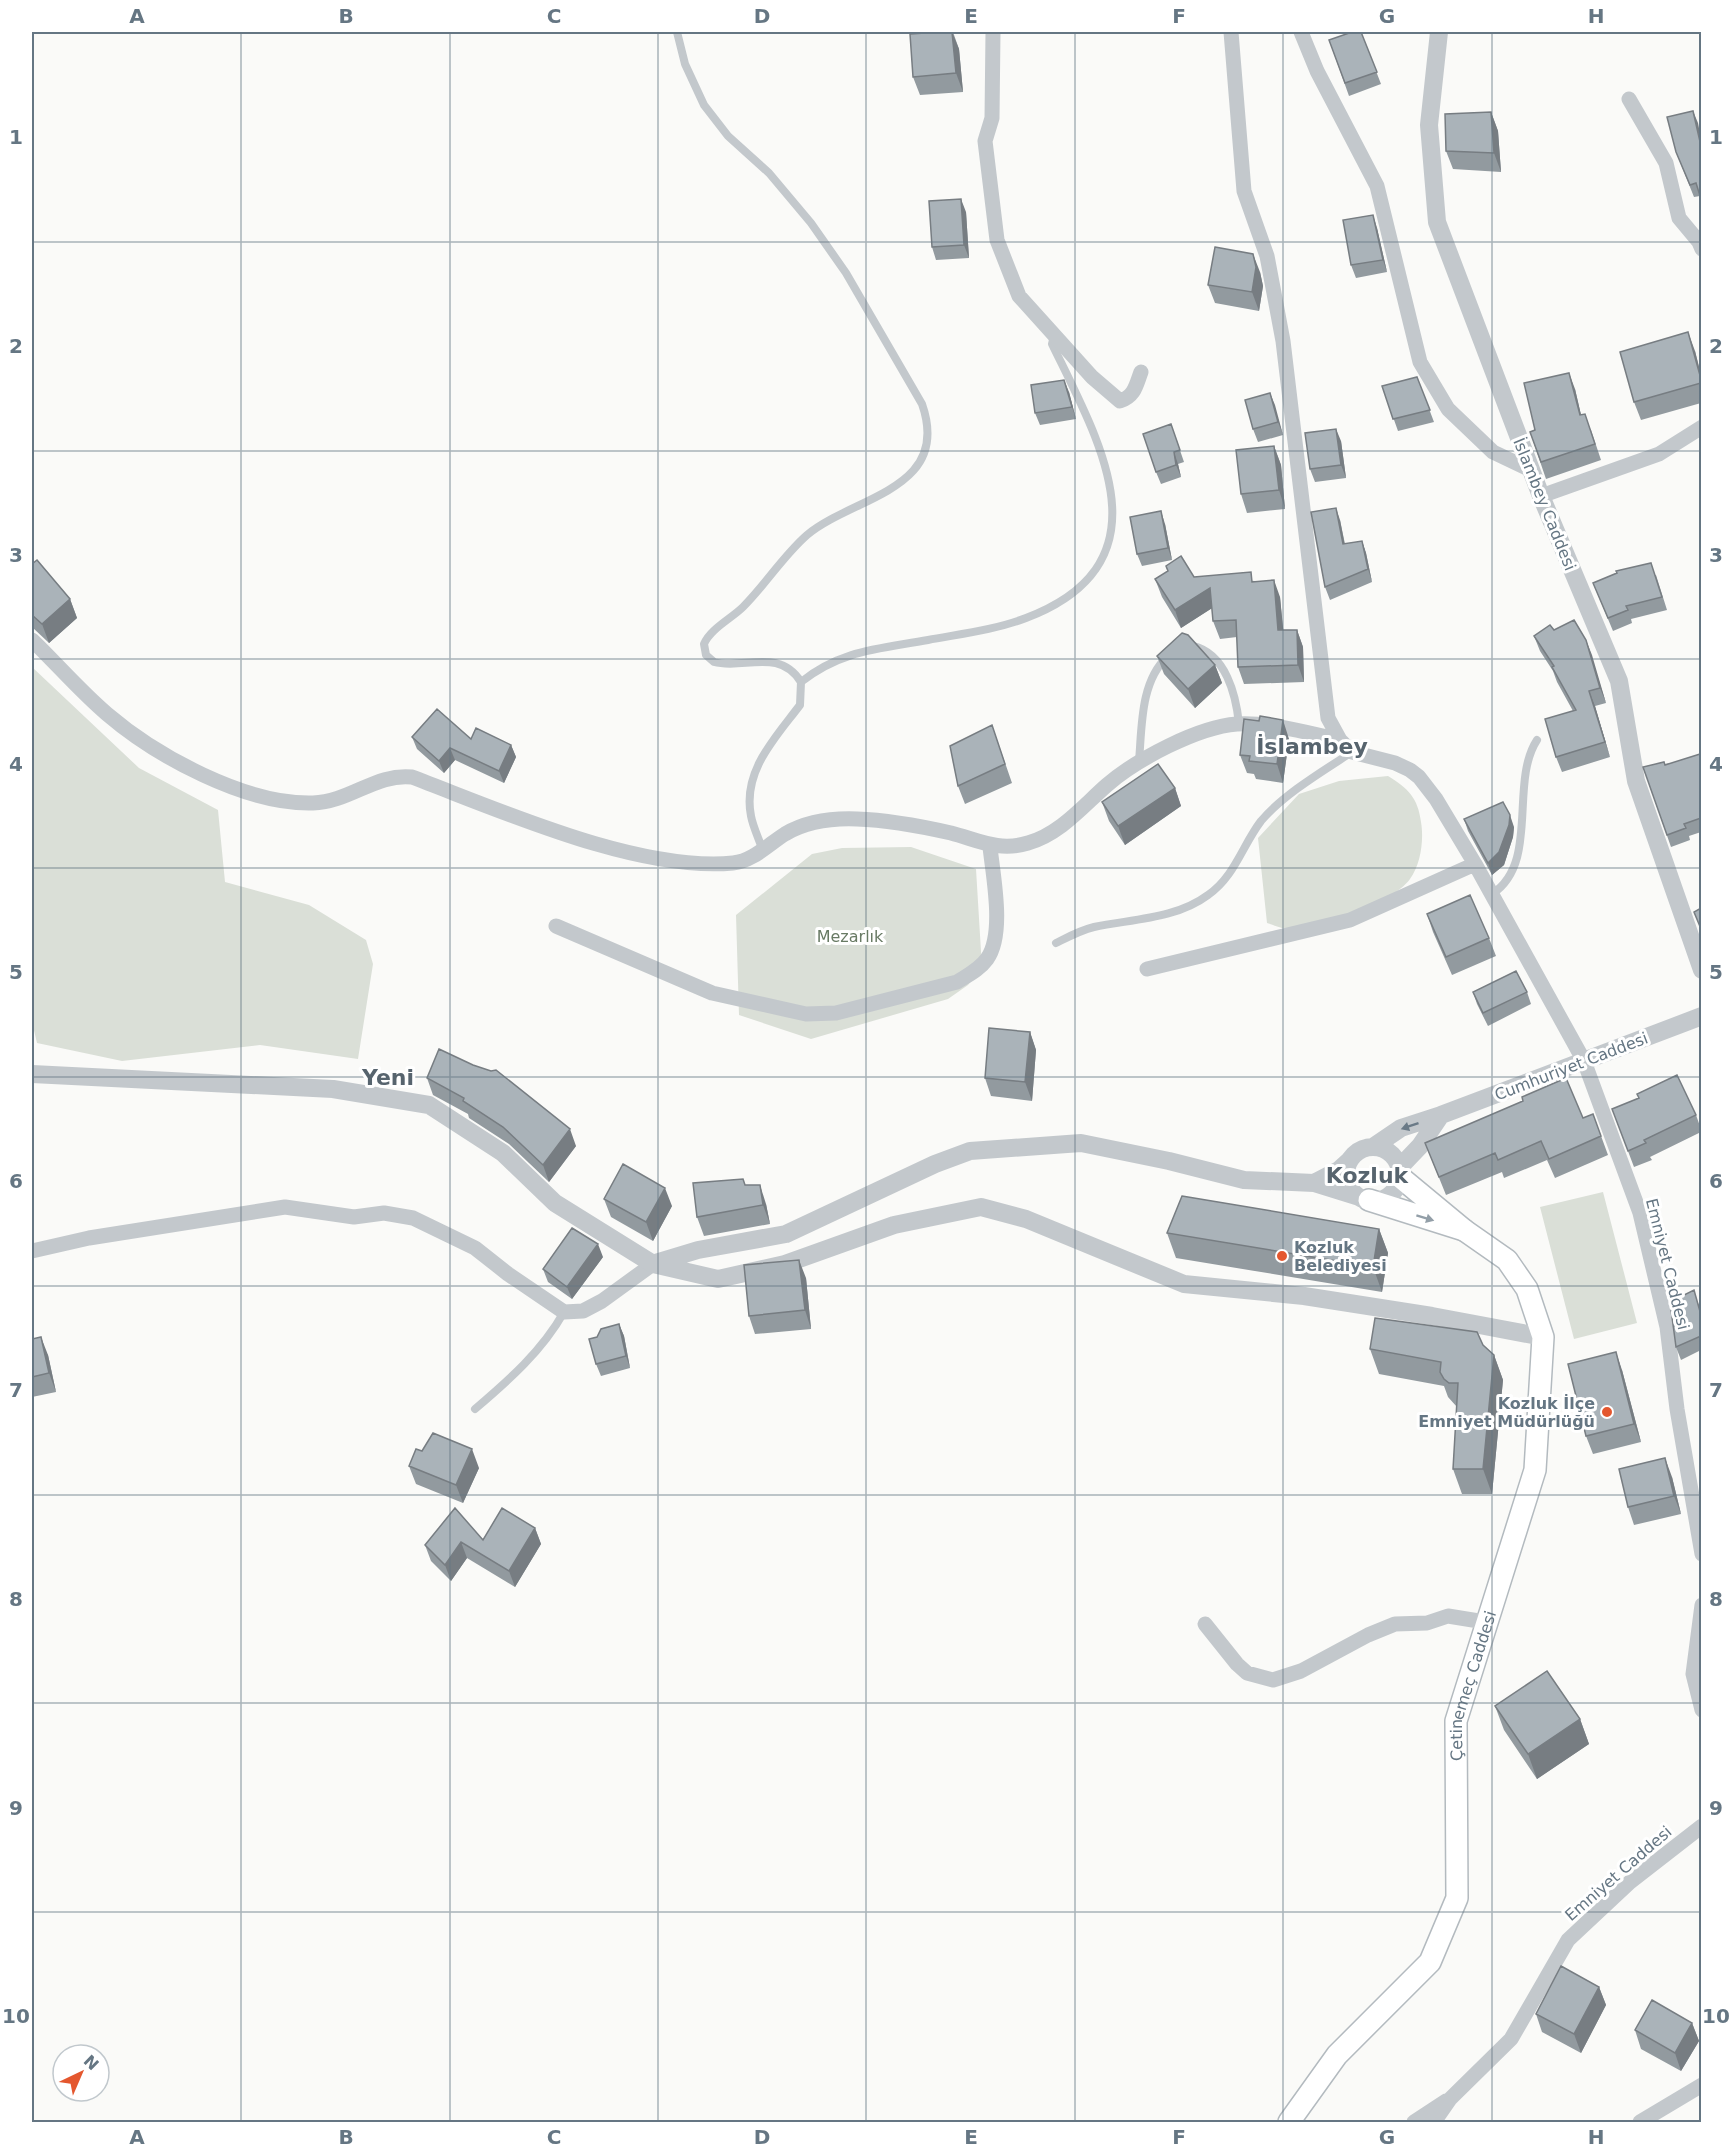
<svg xmlns="http://www.w3.org/2000/svg" width="1733" height="2154" viewBox="0 0 1733 2154" font-family="'DejaVu Sans',sans-serif">
<rect width="100%" height="100%" fill="#fafaf8"/>
<path fill="#dadfd7" d="M32,667L139,768L218,810L225,882L309,905L366,940L373,964L358,1059L260,1045L122,1061L37,1043L32,1022Z
M1388,776C1408,788 1418,798 1421,822C1424,839 1421,864 1410,879C1391,905 1320,927 1289,929C1282,929 1274,925 1267,923L1258,838L1299,794L1339,781Z
M911,847L976,869L982,968L968,985L948,999L811,1039L739,1015L736,915L812,854L842,848Z
M1603,1192L1637,1323L1574,1339L1540,1207Z"/>
<g fill="none" stroke-linecap="round" stroke-linejoin="round">
<defs>
<g id="secondary">
<path d="M1369,1200L1464,1230L1400,1177"/>
<path id="s1" d="M1289,2122L1337,2055L1430,1962L1457,1898L1456,1721L1535,1470L1543,1337L1527,1289L1507,1260L1464,1230"/>
</g>
</defs>
<use href="#secondary" stroke="#b3babf" stroke-width="24"/>
<path stroke="#c3c8cc" stroke-width="8" d="M677,32L685,64L704,105L728,136L769,173L811,223L846,273L922,404C952,490 854,496 807,535C783,556 766,584 743,607C732,618 710,629 704,644L706,655L714,662C743,670 779,647 801,682L800,705C776,737 742,771 751,816C753,827 759,839 763,851
M1193,646C1226,654 1236,695 1239,724
M801,682C841,650 879,649 928,640C960,634 995,630 1026,618C1171,563 1100,443 1052,344L1054,336
M1139,761C1142,728 1140,682 1167,657
M1492,894C1540,863 1509,783 1537,740
M1056,943C1068,937 1081,930 1094,927C1132,919 1176,919 1208,895C1235,876 1242,846 1261,821C1284,794 1323,771 1352,752
M475,1409C509,1380 542,1351 564,1312"/>
<path stroke="#c3c8cc" stroke-width="15" d="M993,32L992,118L985,141L997,240L1019,296L1092,377L1120,401C1135,396 1136,385 1141,372
M1231,32L1244,191L1267,256L1283,341L1328,718L1340,740L1352,752L1395,763L1410,770L1419,777L1436,799L1475,864L1584,1061L1640,1213L1667,1327L1677,1409L1702,1554
M1301,32L1317,71L1377,186L1420,362L1448,409L1493,452L1531,470
M1629,99L1666,163L1679,218L1699,242L1702,249
M1541,496L1659,454L1702,427
M32,640C57,664 80,691 107,714C156,756 246,805 313,803C350,802 376,773 412,777C502,811 638,872 733,863C753,861 769,844 785,834C807,821 832,818 857,819C889,820 920,826 951,833C978,840 999,852 1028,843C1060,834 1083,806 1107,785C1137,759 1198,727 1237,724C1271,722 1308,733 1340,740
M556,926L712,993L806,1014L836,1013L957,982C968,975 979,970 987,959C1005,934 993,876 990,847
M1147,969L1350,920L1475,864
M32,1251L89,1238L285,1207L354,1217L384,1213L413,1218L475,1248L508,1274L564,1312L583,1311L602,1301L653,1264
M1702,1605L1693,1674L1702,1710
M1205,1624L1237,1664L1247,1673L1273,1680L1301,1671L1368,1635L1395,1624L1427,1623L1448,1616L1485,1622
M1414,2122L1446,2101
M1434,2122L1450,2099L1511,2039L1568,1940L1630,1882L1702,1826
M1640,2122L1702,2085"/>
<path stroke="#c3c8cc" stroke-width="18" d="M1439,32L1429,125L1437,222L1541,496L1619,681L1636,781L1702,970
M32,1074L333,1089L429,1105L503,1153L555,1203L653,1264L718,1279L785,1264L894,1225L981,1207L1026,1219L1184,1284L1304,1296L1432,1316L1543,1337
M1441,1115L1702,1016
M1373,1147L1401,1128L1441,1115L1420,1146L1399,1168
M1346 1174a27 27 0 1 1 54 0a27 27 0 1 1-54 0Z
M1350,1160L1339,1170L1314,1183L1359,1197
M655,1263L698,1250L786,1234L935,1164L970,1151L1081,1143L1169,1161L1244,1180L1314,1183"/>
<use href="#secondary" stroke="#fff" stroke-width="21"/>
</g>
<path fill="#929a9f" d="M953,32L959,49L963,92L920,95L913,77Z
M1361,32L1381,84L1349,96L1329,40Z
M1491,112L1498,131L1501,172L1453,169L1446,151Z
M1698,123L1700,196L1694,197L1676,152Z
M966,212L969,258L936,260L932,247Z
M1377,228L1387,272L1356,278L1351,265Z
M1260,272L1263,286L1259,311L1215,303L1208,285Z
M1695,351L1701,375V403L1641,420L1634,402Z
M1417,377L1434,422L1398,431L1382,386Z
M1575,389L1581,415L1591,430L1601,460L1546,479L1530,432L1535,430Z
M1069,392L1076,419L1040,425L1035,413Z
M1270,393L1283,435L1258,442L1253,429Z
M1171,424L1184,462L1178,464L1181,477L1161,484L1156,472Z
M1341,441L1346,478L1315,482L1310,469Z
M1274,446L1281,465L1285,509L1247,513L1241,494Z
M1340,520L1345,544L1362,541L1366,553L1372,582L1330,600L1325,587Z
M1165,524L1172,560L1142,566L1137,554Z
M32,564L70,599L77,618L49,643L32,627Z
M1166,566L1194,577L1255,581L1280,597L1283,630H1297L1303,647L1304,682L1244,684L1238,667L1237,637L1220,639L1213,621L1212,608L1181,628L1162,597L1155,579L1168,572Z
M1656,575L1667,610L1631,619L1632,623L1613,631L1593,583Z
M1554,630L1586,640L1606,703L1595,706L1610,757L1562,772L1556,757L1573,711L1557,682L1553,671L1540,651L1534,636Z
M1157,656L1215,665L1222,683L1195,708L1164,674Z
M1259,721L1289,739L1283,783L1256,779L1254,774L1247,773L1240,755Z
M992,725L1012,783L965,804L958,786Z
M412,737L511,745L516,757L504,783L455,760L444,773L417,749Z
M1701,759V832L1689,836L1690,840L1671,847L1643,767Z
M1175,788L1181,806L1125,845L1109,821L1102,802Z
M1464,819L1514,827L1513,837L1504,865L1492,875L1468,831Z
M1427,914L1489,938L1496,956L1452,975L1433,932Z
M1473,992H1527L1531,1004L1488,1026L1477,1004Z
M1030,1032L1036,1050L1032,1101L991,1096L985,1078Z
M427,1078L576,1146L549,1182L509,1144L469,1118L468,1114L433,1095Z
M1612,1109L1696,1115L1701,1129V1132L1650,1157L1652,1160L1634,1167Z
M1593,1114L1608,1155L1555,1178L1547,1160L1504,1178L1502,1172L1446,1195L1425,1143L1583,1118Z
M604,1199L672,1206L653,1241L611,1217Z
M766,1204L770,1224L704,1236L697,1217Z
M1379,1229L1388,1253L1382,1292L1176,1258L1167,1233Z
M603,1257L572,1299L548,1282L543,1269Z
M806,1278L811,1329L755,1334L749,1316Z
M1699,1303L1701,1312V1350L1681,1360L1676,1347Z
M619,1324L624,1336L630,1368L601,1376L596,1364L597,1337Z
M32,1339L48,1355L56,1392L32,1397Z
M1483,1345L1494,1355L1503,1380L1492,1494H1462L1453,1469L1457,1407L1448,1397L1444,1386L1379,1374L1370,1349Z
M1622,1370L1641,1442L1593,1454L1586,1436Z
M409,1466L479,1468L463,1503L416,1484Z
M1672,1477L1681,1514L1634,1525L1628,1507Z
M535,1528L541,1544L515,1587L467,1558L451,1581L431,1561L425,1545L483,1540Z
M1495,1706L1580,1719L1589,1744L1537,1779L1504,1730Z
M1599,1987L1606,2005L1581,2053L1542,2032L1536,2014Z
M1692,2023L1699,2041L1681,2071L1641,2049L1635,2030Z"/>
<path fill="#777d82" d="M952,32L959,49L963,92L956,73Z
M1693,111L1698,123L1701,139V146Z
M1491,112L1498,131L1501,172L1494,153Z
M961,199L966,212L969,258L964,245Z
M1373,215L1377,228L1387,272L1383,260Z
M1253,254L1260,272L1263,286L1259,311L1252,292Z
M1688,332L1695,351L1701,375V379Z
M1569,373L1575,389L1585,432L1580,415Z
M1064,380L1069,392L1076,419L1072,407Z
M1270,393L1275,405L1283,435L1278,422Z
M1336,429L1341,441L1346,478L1341,465Z
M1274,446L1281,465L1285,509L1279,490Z
M1174,452L1178,464L1181,477L1176,465Z
M1336,508L1340,520L1347,557L1343,544Z
M1161,511L1165,524L1172,560L1168,548Z
M1362,541L1366,553L1372,582L1368,569Z
M1274,580L1280,597L1285,647L1278,630Z
M1210,588L1217,605L1181,628L1175,610Z
M70,599L77,618L49,643L42,624Z
M1297,630L1303,647L1304,682L1298,665Z
M1586,640L1592,655L1606,703L1600,688Z
M1215,665L1222,683L1195,708L1188,689Z
M1589,691L1595,706L1610,757L1605,742Z
M1283,720L1289,739L1283,783L1277,764Z
M511,745L516,757L504,783L499,771Z
M450,748L455,760L444,773L439,761Z
M1175,788L1181,806L1125,845L1118,826Z
M1510,815L1514,827L1513,837L1504,865L1492,875L1488,863Z
M1030,1032L1036,1050L1032,1101L1025,1082Z
M570,1129L576,1146L549,1182L543,1165Z
M760,1185L766,1204L770,1224L763,1205Z
M665,1188L672,1206L653,1241L646,1222Z
M1379,1229L1388,1253L1382,1292L1373,1267Z
M598,1244L603,1257L572,1299L567,1287Z
M799,1260L806,1278L811,1329L805,1310Z
M619,1324L624,1336L630,1368L626,1356Z
M41,1337L48,1355L56,1392L49,1373Z
M1616,1352L1622,1370L1641,1442L1634,1424Z
M1494,1355L1503,1380L1492,1494L1483,1469Z
M472,1449L479,1468L463,1503L456,1485Z
M1665,1458L1672,1477L1681,1514L1674,1496Z
M535,1528L541,1544L515,1587L509,1571Z
M461,1542L467,1558L451,1581L445,1565Z
M1580,1719L1589,1744L1537,1779L1528,1754Z
M1599,1987L1606,2005L1581,2053L1574,2034Z
M1692,2023L1699,2041L1681,2071L1675,2053Z"/>
<path fill="#aab3b9" stroke="#777d82" stroke-width="1.5" d="M940,32H952L956,73L913,77L910,34Z
M1352,32H1361L1377,72L1345,83L1329,40Z
M1693,111L1701,146V199L1696,183L1690,185L1676,152L1667,117Z
M1491,112L1494,153L1446,151L1445,114Z
M961,199L964,245L932,247L929,201Z
M1373,215L1383,260L1351,265L1343,220Z
M1215,247L1253,254L1256,267L1252,292L1208,285Z
M1688,332L1701,379V383L1634,402L1620,352Z
M1569,373L1580,415L1585,414L1595,444L1541,462L1530,432L1535,430L1524,383Z
M1417,377L1430,410L1393,419L1382,386Z
M1064,380L1072,407L1035,413L1031,385Z
M1270,393L1278,422L1253,429L1245,400Z
M1171,424L1180,450L1174,452L1176,465L1156,472L1143,434Z
M1336,429L1341,465L1310,469L1305,433Z
M1274,446L1279,490L1241,494L1236,450Z
M1336,508L1343,544L1362,541L1368,569L1325,587L1311,512Z
M1161,511L1168,548L1137,554L1130,517Z
M1181,556L1194,577L1251,572L1252,582L1274,580L1278,630H1297L1298,665L1238,667L1236,620L1213,621L1210,588L1175,610L1155,579L1168,571L1166,566Z
M37,560L70,599L42,624L32,615V564Z
M1651,563L1662,597L1626,606L1628,610L1608,618L1593,583L1617,573L1616,571Z
M1574,620L1586,640L1600,688L1589,691L1605,742L1556,757L1545,719L1576,710L1552,667L1554,666L1534,636L1550,625L1554,630Z
M1182,633L1188,635L1215,665L1188,689L1157,656Z
M437,709L471,739L476,728L511,745L499,771L450,748L439,761L412,737Z
M1260,716L1283,720L1277,764L1249,761L1250,756L1240,755L1244,719L1259,721Z
M992,725L1005,764L958,786L950,746Z
M1700,754L1701,760V818L1684,824L1686,828L1667,835L1643,767L1664,762L1665,765Z
M1158,764L1175,788L1118,826L1102,802Z
M1503,802L1510,815L1509,825L1499,852L1488,863L1464,819Z
M1470,895L1489,938L1446,957L1427,914Z
M1701,908V929L1694,912Z
M1516,971L1527,992L1483,1013L1473,992Z
M989,1028L1030,1032L1025,1082L985,1078Z
M439,1049L473,1065L491,1071L496,1070L570,1129L543,1165L503,1127L463,1101L464,1098L427,1078Z
M1677,1075L1696,1115L1644,1140L1646,1143L1628,1151L1612,1109L1639,1098L1637,1094Z
M1566,1078L1583,1118L1593,1114L1601,1136L1549,1159L1541,1141L1498,1160L1495,1153L1439,1177L1425,1143L1523,1101L1522,1097Z
M623,1164L665,1188L646,1222L604,1199Z
M743,1179L745,1185H760L763,1205L697,1217L693,1183Z
M1182,1196L1379,1229L1373,1267L1167,1233Z
M572,1228L598,1244L567,1287L543,1269Z
M799,1260L805,1310L749,1316L744,1265Z
M1694,1290L1701,1315V1336L1676,1347L1670,1302Z
M1375,1318L1477,1332L1483,1345L1494,1355L1483,1469H1453L1458,1383H1449L1444,1379L1440,1372L1441,1362L1370,1349Z
M619,1324L626,1356L596,1364L589,1339L597,1337L601,1329Z
M41,1337L49,1373L32,1377V1339Z
M1616,1352L1634,1424L1586,1436L1568,1364Z
M433,1433L472,1449L456,1485L409,1466L416,1449L422,1451Z
M1665,1458L1674,1496L1628,1507L1619,1469Z
M455,1508L483,1540L502,1508L535,1528L509,1571L461,1542L445,1565L425,1545Z
M1547,1671L1580,1719L1528,1754L1495,1706Z
M1561,1966L1599,1987L1574,2034L1536,2014Z
M1652,2000L1692,2023L1675,2053L1635,2030Z"/>
<defs><path id="oneway-solid" d="M-6-.8H1V-3.2L6.5 0L1 3.2V.8H-6Z" transform="scale(1.5)"/></defs>
<use fill="#6a7a87" href="#oneway-solid" transform="translate(1410 1126) rotate(161)"/>
<use fill="#939fa8" href="#oneway-solid" transform="translate(1425 1218) rotate(17)"/>
<path fill="none" stroke="#657683" stroke-width="1.5" stroke-opacity="0.55" d="M241,32V2122M450,32V2122M658,32V2122M866,32V2122M1075,32V2122M1283,32V2122M1492,32V2122M32,242H1702M32,451H1702M32,659H1702M32,868H1702M32,1077H1702M32,1286H1702M32,1495H1702M32,1703H1702M32,1912H1702"/>
<g fill="#e4572e" stroke="#fff" stroke-width="2">
<circle cx="1282" cy="1256" r="6"/>
<circle cx="1607" cy="1412" r="6"/>
</g>
<g text-anchor="middle" stroke-width="6" stroke-linejoin="round" paint-order="stroke">
<g font-size="16" fill="#657683" stroke="#fff">
<text transform="translate(1545 504) rotate(68)" y="6">İslambey Caddesi</text>
<text transform="translate(1571 1066) rotate(-21)" y="6">Cumhuriyet Caddesi</text>
<text transform="translate(1668 1264) rotate(76)" y="6">Emniyet Caddesi</text>
<text dy="6" stroke="none"><textPath href="#s1" startOffset="498">Çetinemeç Caddesi</textPath></text>
<text transform="translate(1618 1873) rotate(-41)" y="6">Emniyet Caddesi</text>
</g>
<g font-size="16" fill="#687a64" stroke="#fff">
<text x="850" y="942">Mezarlık</text>
</g>
<g font-size="16" font-weight="bold" fill="#657683" stroke="#fff" text-anchor="start">
<text x="1294" y="1253">Kozluk<tspan x="1294" dy="18">Belediyesi</tspan></text>
<text x="1595" y="1409" text-anchor="end">Kozluk İlçe<tspan x="1595" dy="18">Emniyet Müdürlüğü</tspan></text>
</g>
<g font-size="22" font-weight="bold" fill="#57646e" stroke="#fff">
<text x="1312" y="754">İslambey</text>
<text x="388" y="1085">Yeni</text>
<text x="1367" y="1183">Kozluk</text>
</g>
</g>
<rect width="1733" height="2154" fill="none" stroke="#ffffff" stroke-width="66"/>
<g transform="translate(81 2073) rotate(44)"><circle r="28" fill="#ffffff" stroke="#c1c8cd" stroke-width="1.5"/>
<path d="M0-4.5L10 22L0 15L-10 22Z" fill="#e4572e"/>
<text y="-9" font-size="16" font-weight="bold" text-anchor="middle" fill="#657683">N</text>
</g>
<rect x="33" y="33" width="1667" height="2088" fill="none" stroke="#657683" stroke-width="2"/>
<g font-size="20" text-anchor="middle" font-weight="bold" fill="#657683">
<text x="137" y="23">A</text>
<text x="346" y="23">B</text>
<text x="554" y="23">C</text>
<text x="762" y="23">D</text>
<text x="971" y="23">E</text>
<text x="1179" y="23">F</text>
<text x="1387" y="23">G</text>
<text x="1596" y="23">H</text>
<text x="16" y="144">1</text>
<text x="1716" y="144">1</text>
<text x="16" y="353">2</text>
<text x="1716" y="353">2</text>
<text x="16" y="562">3</text>
<text x="1716" y="562">3</text>
<text x="16" y="771">4</text>
<text x="1716" y="771">4</text>
<text x="16" y="979">5</text>
<text x="1716" y="979">5</text>
<text x="16" y="1188">6</text>
<text x="1716" y="1188">6</text>
<text x="16" y="1397">7</text>
<text x="1716" y="1397">7</text>
<text x="16" y="1606">8</text>
<text x="1716" y="1606">8</text>
<text x="16" y="1815">9</text>
<text x="1716" y="1815">9</text>
<text x="16" y="2023">10</text>
<text x="1716" y="2023">10</text>
<text x="137" y="2144">A</text>
<text x="346" y="2144">B</text>
<text x="554" y="2144">C</text>
<text x="762" y="2144">D</text>
<text x="971" y="2144">E</text>
<text x="1179" y="2144">F</text>
<text x="1387" y="2144">G</text>
<text x="1596" y="2144">H</text>
</g>
</svg>
